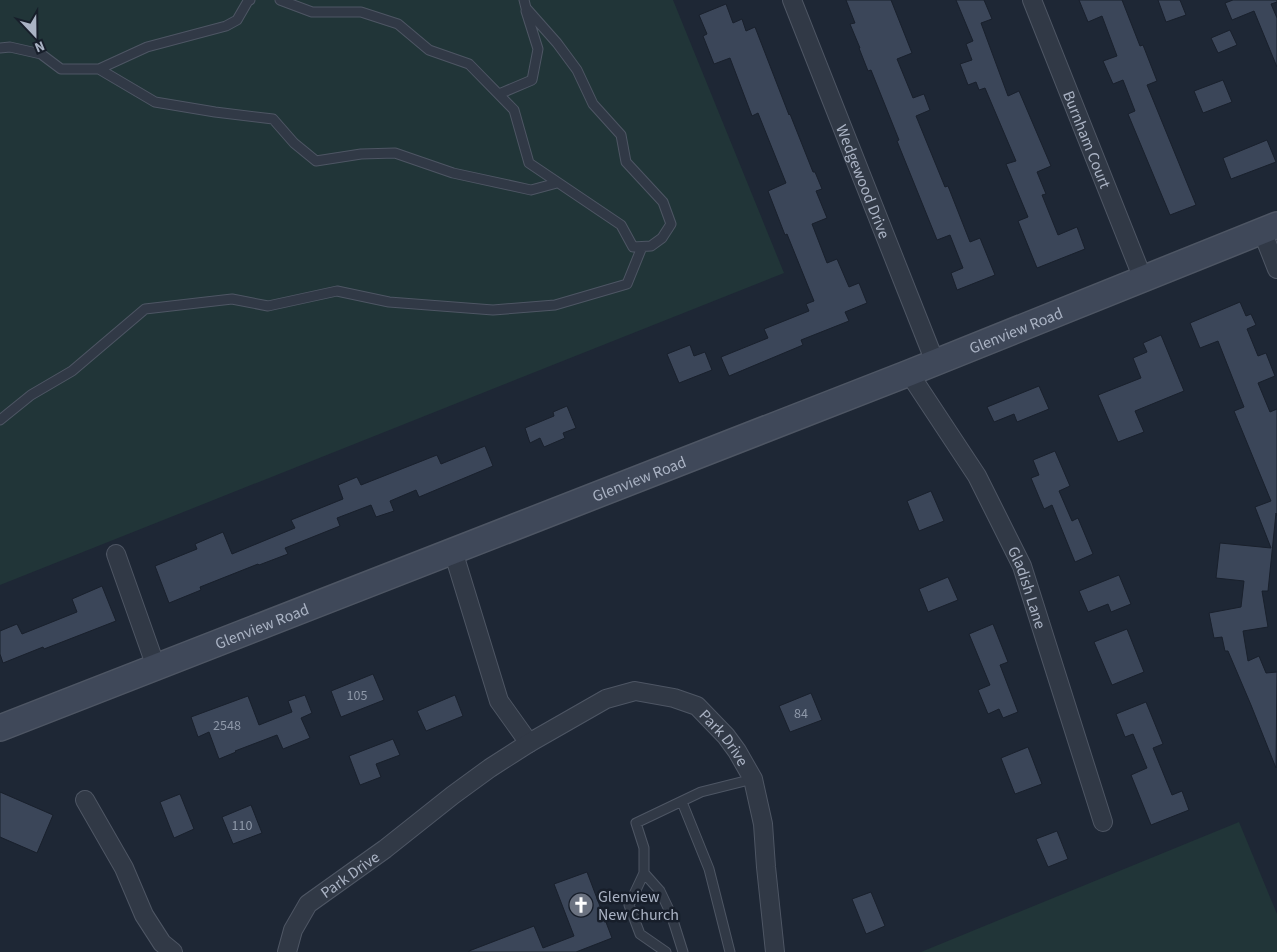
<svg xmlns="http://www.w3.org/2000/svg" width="1277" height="952" viewBox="0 0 1277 952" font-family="'Source Sans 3',sans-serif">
<rect width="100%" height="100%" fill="#1e2735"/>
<path fill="#213538" d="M0,0H673L784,273L0,585Z
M1239,822L1277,914V952H921Z"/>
<path fill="#3b4659" stroke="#19202c" d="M846,0H891L912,53L897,59L913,98L924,94L930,110L916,116L945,187L948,186L970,242L980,238L995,275L957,290L951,273L963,268L950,235L937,240L897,141L899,140L871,70L868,71L859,48H860L850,24L855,23Z
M956,0H984L992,19L981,23L1008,96L1019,91L1051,166L1037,172L1046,194L1042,195L1058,235L1077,227L1085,249L1037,268L1018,221L1028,217L1006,164L1016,161L985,88L979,90L976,82L968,85L960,64L972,60L966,44L973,41Z
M1079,0H1122L1140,46L1143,45L1157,81L1147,85L1196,205L1170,215L1128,114L1135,111L1123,80L1113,84L1103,61L1117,56L1102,16L1088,22Z
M1158,0H1180L1186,15L1166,22Z
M1233,0H1277V2L1271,4L1277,18V67L1254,11L1232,20L1225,3Z
M726,4L733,23L742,19L746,31L755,27L789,115L790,114L813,172H815L822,189L816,191L827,218L812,224L827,263L837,259L849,287L859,283L867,303L845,312L849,321L801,340L803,345L729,376L721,357L768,338L764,329L809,311L806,304L814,301L787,234L785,235L768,191L786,183L758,113L752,116L730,58L714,64L703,36L707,34L699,15Z
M1230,30L1237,45L1218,53L1211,38Z
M1223,80L1232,102L1203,113L1194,91Z
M1267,140L1276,162L1231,179L1223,158Z
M1240,302L1246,316L1251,314L1256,325L1247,329L1258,356L1266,353L1275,376L1258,383L1270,412L1277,409V516L1276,513L1268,591H1262L1268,627L1243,631L1248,661L1259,656L1266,673L1277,672L1276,768L1251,705L1228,651H1225L1222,637L1214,638L1209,613L1241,607L1244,581L1216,578L1220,543L1271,548L1255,507L1271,501L1234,411L1244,407L1218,341L1200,348L1190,323Z
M1161,335L1184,391L1135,411L1144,432L1118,442L1098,395L1141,378L1133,358L1147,352L1143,343Z
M690,345L694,356L705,352L712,370L679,383L667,354Z
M1039,386L1049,409L1017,422L1014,414L994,422L987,407Z
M567,406L576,428L563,433L565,438L544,447L540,438L530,443L525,428L554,416L553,412Z
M485,446L493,466L419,497L416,490L390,501L394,511L376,517L371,505L337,518L340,526L285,548L288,554L259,565L258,564L200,587L201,590L169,603L155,566L197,549L195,544L223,532L232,554L295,528L291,520L343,499L338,485L357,477L361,485L437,455L441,464Z
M1055,451L1070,486L1059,491L1072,521L1078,518L1093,554L1075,562L1052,505L1044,509L1031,478L1039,475L1033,460Z
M931,491L944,521L919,531L907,501Z
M1119,575L1131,604L1111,612L1108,604L1088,612L1079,591Z
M948,577L958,600L928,612L919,589Z
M102,586L116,621L44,649L43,647L3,663L0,654V631L17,624L22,634L77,612L72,599Z
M993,624L1008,662L1000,665L1018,712L1003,718L999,709L988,714L978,690L990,685L969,634Z
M1127,629L1144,672L1112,685L1094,642Z
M373,674L384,700L341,717L331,691Z
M811,693L822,720L790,732L779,706Z
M305,695L312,713L301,718L310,738L283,749L277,735L235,751L236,752L219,759L209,732L198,737L191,717L248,696L259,725L292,712L288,701Z
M455,695L463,716L426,731L417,711Z
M1146,702L1163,744L1153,748L1172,795L1182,791L1189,810L1151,825L1131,775L1147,768L1133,734L1125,737L1116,714Z
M393,739L400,755L376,764L381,777L360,785L349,756Z
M1028,747L1042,784L1015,794L1001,758Z
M0,792L53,815L37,853L0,837Z
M180,794L194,829L174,838L160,802Z
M251,805L262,833L233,844L222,817Z
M1057,831L1068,859L1048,867L1036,839Z
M587,872L612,938L576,952H469V951L534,926L543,948L574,936L554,884Z
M871,892L885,926L866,934L852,899Z"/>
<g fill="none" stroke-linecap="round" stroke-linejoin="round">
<defs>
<path id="service" d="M280,0L312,12H361L398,24L429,50L469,64L514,110L529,163L621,225L633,247L651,246L662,238L671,224L663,202L626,162L621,135L593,104L577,70L557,43L526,8L524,0
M0,48L10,47L41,54L61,69H99L147,47L226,26L237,20L248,1L250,0
M99,69L155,102L215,112L273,119L294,143L316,161L361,154L395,153L453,173L531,190L557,183
M499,94L532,80L538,49L526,11
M0,420L31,395L72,371L145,309L232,299L268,306L337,291L389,302L493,310L555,305L627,284L642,247
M682,802L709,869L730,952
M644,873L660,891L671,914L683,952
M666,952L640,934L629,905L644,873V848L636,823L701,792L753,779"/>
<g id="minor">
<path id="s1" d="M792,0L935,362"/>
<path id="s2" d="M1032,0L1143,279"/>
<path d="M1262,231L1277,269"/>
<path id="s3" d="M909,373L977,476L1022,566L1103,822"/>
<path d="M453,551L499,701L529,743"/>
<path d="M116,554L156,667"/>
<path d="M85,800L124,868L144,915L162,943L173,952"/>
<path id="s4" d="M287,952L293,930L308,904L385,849L453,795L490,768L529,743L606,699L635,691L674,698L697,706L726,736L737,751L753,779L763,824L766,867L775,952"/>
</g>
<g id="secondary">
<path id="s5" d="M0,728L909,373L1277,225"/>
</g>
</defs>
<use href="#service" stroke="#4e5664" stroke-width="11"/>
<use href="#minor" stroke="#4e5664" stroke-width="20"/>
<use href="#secondary" stroke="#4e5664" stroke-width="28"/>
<use href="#service" stroke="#313946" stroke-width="9"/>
<use href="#minor" stroke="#313946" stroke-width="18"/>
<use href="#secondary" stroke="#3f4859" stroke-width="25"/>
</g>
<defs>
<symbol id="church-disc" viewBox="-11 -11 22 22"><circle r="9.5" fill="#6b7280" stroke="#171e2a"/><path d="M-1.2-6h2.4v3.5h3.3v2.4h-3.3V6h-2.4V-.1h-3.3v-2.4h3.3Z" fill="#fff"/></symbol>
</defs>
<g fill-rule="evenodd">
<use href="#church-disc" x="567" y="891" width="28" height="28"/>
</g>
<g text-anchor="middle" stroke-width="5" stroke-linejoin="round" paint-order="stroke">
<g font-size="14" fill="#8e98a9">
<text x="357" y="700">105</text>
<text x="801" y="718">84</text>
<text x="227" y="730">2548</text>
<text x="242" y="830">110</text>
</g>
<g font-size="16" fill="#aab3c4" stroke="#171e2a">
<text dy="6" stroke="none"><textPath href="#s2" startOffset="150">Burnham Court</textPath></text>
<text dy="6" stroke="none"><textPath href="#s1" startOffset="195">Wedgewood Drive</textPath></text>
<text dy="6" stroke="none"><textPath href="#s5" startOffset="1091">Glenview Road</textPath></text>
<text dy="6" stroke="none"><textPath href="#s5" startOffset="686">Glenview Road</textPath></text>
<text dy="6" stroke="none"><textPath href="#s3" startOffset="246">Gladish Lane</textPath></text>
<text dy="6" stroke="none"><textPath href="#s5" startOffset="281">Glenview Road</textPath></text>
<text dy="6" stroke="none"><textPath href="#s4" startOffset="551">Park Drive</textPath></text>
<text dy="6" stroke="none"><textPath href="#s4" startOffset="104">Park Drive</textPath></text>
</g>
<g font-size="16" fill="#aab3c4" stroke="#171e2a" text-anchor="start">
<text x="598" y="902">Glenview<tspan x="598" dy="18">New Church</tspan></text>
</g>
</g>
<g transform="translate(35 35) rotate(158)" stroke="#171e2a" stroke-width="4" paint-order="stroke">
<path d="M0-4L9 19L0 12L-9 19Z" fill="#aab3c4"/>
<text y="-8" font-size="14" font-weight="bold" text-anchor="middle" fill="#aab3c4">N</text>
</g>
</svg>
